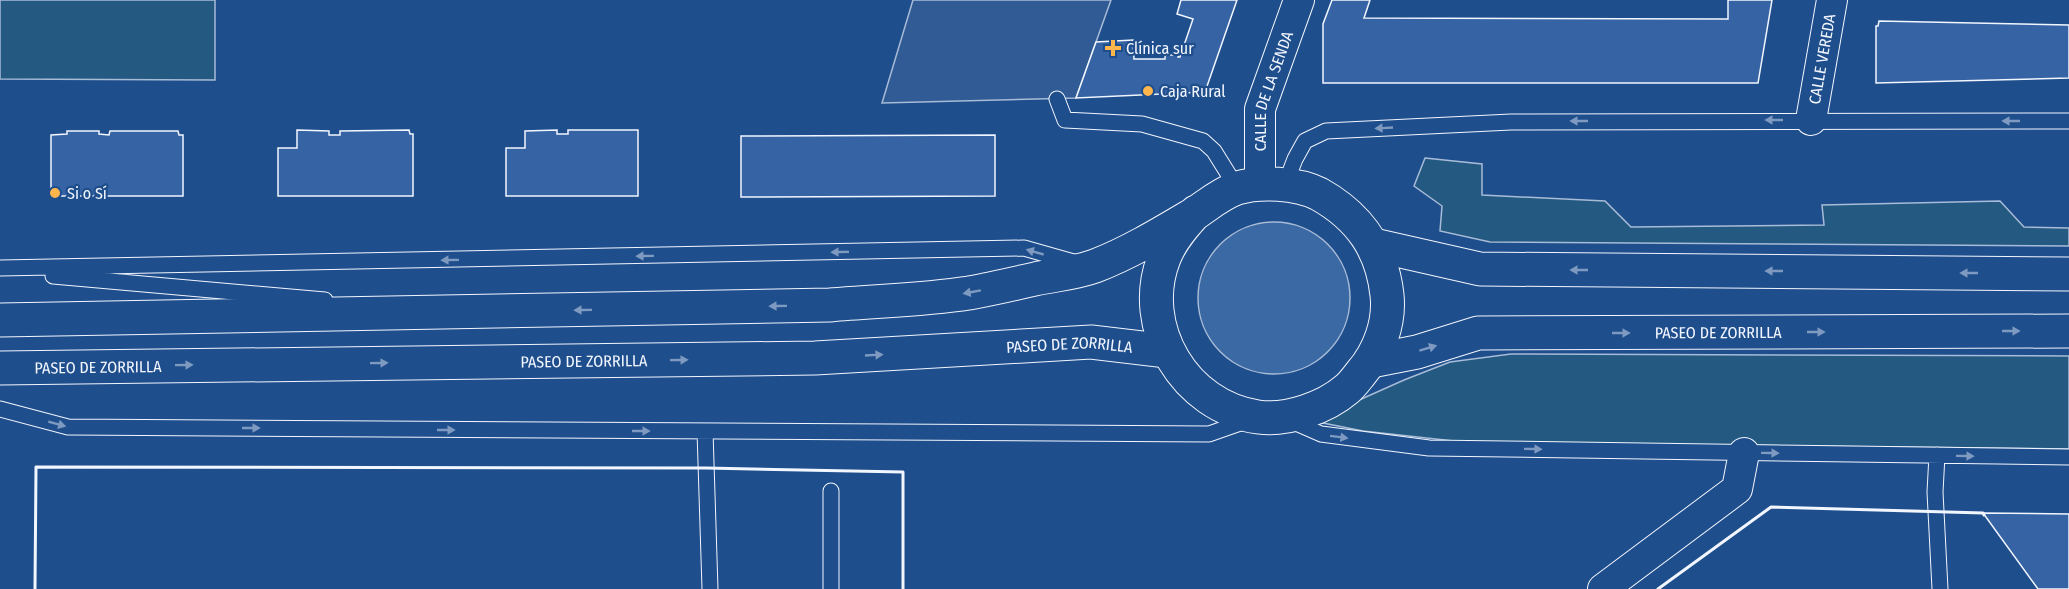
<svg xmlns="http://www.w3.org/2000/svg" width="2069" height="589" viewBox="0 0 2069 589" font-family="'Fira Sans Condensed',sans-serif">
<rect width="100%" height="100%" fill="#1f4e8c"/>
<path fill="#245a82" stroke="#a8bbd7" stroke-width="1.5" d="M0,0H215V80L0,79Z
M1425,158L1482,164V195L1605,201L1631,227L1824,225L1822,205L2000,201L2024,227L2069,228V246L1490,242L1440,231L1442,206L1414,186Z
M1511,354L2069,356V449L1463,442L1363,431L1323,423L1339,411L1357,401L1404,380L1450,362Z"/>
<path fill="#305b95" stroke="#a8bbd7" stroke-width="1.5" d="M913,0H1111L1076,98L882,103Z"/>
<path fill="#3b69a3" stroke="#a8bbd7" stroke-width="1.5" d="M1198 298a76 76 0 1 1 152 0a76 76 0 1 1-152 0Z"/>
<path fill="#3563a3" stroke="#f2f6ff" stroke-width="1.5" d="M1181,0H1237L1205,92L1076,98L1096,42L1133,40L1134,59H1165V55H1178V57H1180L1193,19L1177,14Z
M1332,0H1370L1364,18L1728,19V0H1772L1758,83H1323V24Z
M1879,21L2069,25V78L1876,83V26H1878Z
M297,130L329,131V135H340V131L409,130L410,134H413V196H278V148H297Z
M557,130V134H568V130H638V196H506V148H525V131Z
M67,131H99V134L109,135L110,131H178L179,135H183V196H51V135L67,134Z
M995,135V196L741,197V136Z
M1983,513L2069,514V589H2038Z"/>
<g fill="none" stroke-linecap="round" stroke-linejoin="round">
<defs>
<path id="service" d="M1057,99L1065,120L1142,124L1203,141L1214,151L1237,188
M1285,185L1295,159L1305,141L1326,131L1511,122L2069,121
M0,268L1024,248L1077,263
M53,276L325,300
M0,409L68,427L1209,434L1249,420
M1289,420L1321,434L1429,448L2069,457
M705,431L710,589
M1937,455L1935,492L1940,589
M831,589V491"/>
<g id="minor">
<path id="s1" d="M1811,120L1832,0"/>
<path id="s2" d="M1260,183V109L1299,0"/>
<path d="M1603,589L1737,489L1744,453"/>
</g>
<g id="primary">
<path d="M1374,245L1480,269L2069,274"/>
<path d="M0,320L830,305C876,301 924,300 969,293C991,289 1013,284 1035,279C1054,275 1076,273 1095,266C1129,253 1162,233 1194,214C1208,205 1220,194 1237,188C1260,181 1297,183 1319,194C1360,217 1382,249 1387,295C1390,323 1379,352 1361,373C1357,378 1352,385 1347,389C1325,408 1287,421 1258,417C1185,407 1137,327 1164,258C1171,240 1183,226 1196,212"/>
<path id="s3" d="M1371,361L1417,352L1478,333L2069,331"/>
<path id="s4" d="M0,368L815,358L1091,342L1167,351"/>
</g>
</defs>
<use href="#service" stroke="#f2f6ff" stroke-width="17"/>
<use href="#minor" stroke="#f2f6ff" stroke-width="32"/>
<use href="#primary" stroke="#f2f6ff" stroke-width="35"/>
<use href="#service" stroke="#1f4e8c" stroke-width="15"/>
<use href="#minor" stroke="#1f4e8c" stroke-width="30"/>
<use href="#primary" stroke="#1f4e8c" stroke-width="33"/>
<path stroke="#f2f6ff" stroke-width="3" d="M35,589L36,467L706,468L903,472V589
M1658,589L1771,507L1983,513L1984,515"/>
</g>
<defs><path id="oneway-solid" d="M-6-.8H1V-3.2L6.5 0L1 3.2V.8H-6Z" transform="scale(1.5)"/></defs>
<g fill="#7e9ac0">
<use href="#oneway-solid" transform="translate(1774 120) rotate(180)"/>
<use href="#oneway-solid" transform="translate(1579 121) rotate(180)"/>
<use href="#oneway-solid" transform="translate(2011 121) rotate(-180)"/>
<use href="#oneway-solid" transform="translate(1384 128) rotate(177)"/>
<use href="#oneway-solid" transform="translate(840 252) rotate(179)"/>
<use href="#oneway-solid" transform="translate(1035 252) rotate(-164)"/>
<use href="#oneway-solid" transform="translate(645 256) rotate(179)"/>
<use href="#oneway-solid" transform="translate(450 260) rotate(179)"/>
<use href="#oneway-solid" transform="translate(1579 270) rotate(-180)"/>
<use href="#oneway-solid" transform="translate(1774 271) rotate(-180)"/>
<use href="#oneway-solid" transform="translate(1969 273) rotate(-180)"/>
<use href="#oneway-solid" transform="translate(972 292) rotate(170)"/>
<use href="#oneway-solid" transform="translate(778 306) rotate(179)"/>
<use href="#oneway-solid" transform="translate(583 310) rotate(179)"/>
<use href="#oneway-solid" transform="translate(2011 331)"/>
<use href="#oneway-solid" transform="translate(1816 332)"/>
<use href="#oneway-solid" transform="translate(1621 333)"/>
<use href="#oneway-solid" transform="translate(1428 348) rotate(-17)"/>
<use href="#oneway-solid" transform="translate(874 355) rotate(-3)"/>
<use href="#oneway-solid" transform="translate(679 360) rotate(-1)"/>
<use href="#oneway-solid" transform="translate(379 363) rotate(-1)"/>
<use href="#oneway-solid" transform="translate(184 365) rotate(-1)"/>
<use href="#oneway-solid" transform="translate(57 424) rotate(15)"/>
<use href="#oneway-solid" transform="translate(251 428)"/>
<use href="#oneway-solid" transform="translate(446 430)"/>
<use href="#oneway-solid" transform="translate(641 431)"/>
<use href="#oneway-solid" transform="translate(1339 437) rotate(7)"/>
<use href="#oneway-solid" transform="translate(1533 449) rotate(1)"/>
<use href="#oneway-solid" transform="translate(1770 453) rotate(1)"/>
<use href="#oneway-solid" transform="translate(1965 456) rotate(1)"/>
</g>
<g fill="#ffb74d" stroke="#1f4e8c" stroke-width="2">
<path d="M1110 39h6v6h6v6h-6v6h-6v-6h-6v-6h6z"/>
<circle cx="1148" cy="91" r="6"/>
<circle cx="55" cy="193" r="6"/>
</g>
<g text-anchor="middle" stroke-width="4.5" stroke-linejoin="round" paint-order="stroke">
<g font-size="16" fill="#f2f6ff" stroke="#1f4e8c" text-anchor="start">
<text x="1126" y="54">Clínica sur</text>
<text x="1160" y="97">Caja Rural</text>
<text x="67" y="199">Si o Sí</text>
</g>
<g font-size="16" fill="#f2f6ff" stroke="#1f4e8c">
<text dy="6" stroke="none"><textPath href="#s1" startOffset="62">CALLE VEREDA</textPath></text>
<text dy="6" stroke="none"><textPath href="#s2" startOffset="94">CALLE DE LA SENDA</textPath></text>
<text dy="6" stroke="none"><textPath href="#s3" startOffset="351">PASEO DE ZORRILLA</textPath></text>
<text dy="6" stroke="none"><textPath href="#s4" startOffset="1070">PASEO DE ZORRILLA</textPath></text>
<text dy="6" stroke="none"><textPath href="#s4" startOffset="584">PASEO DE ZORRILLA</textPath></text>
<text dy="6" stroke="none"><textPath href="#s4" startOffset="98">PASEO DE ZORRILLA</textPath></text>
</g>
</g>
</svg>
